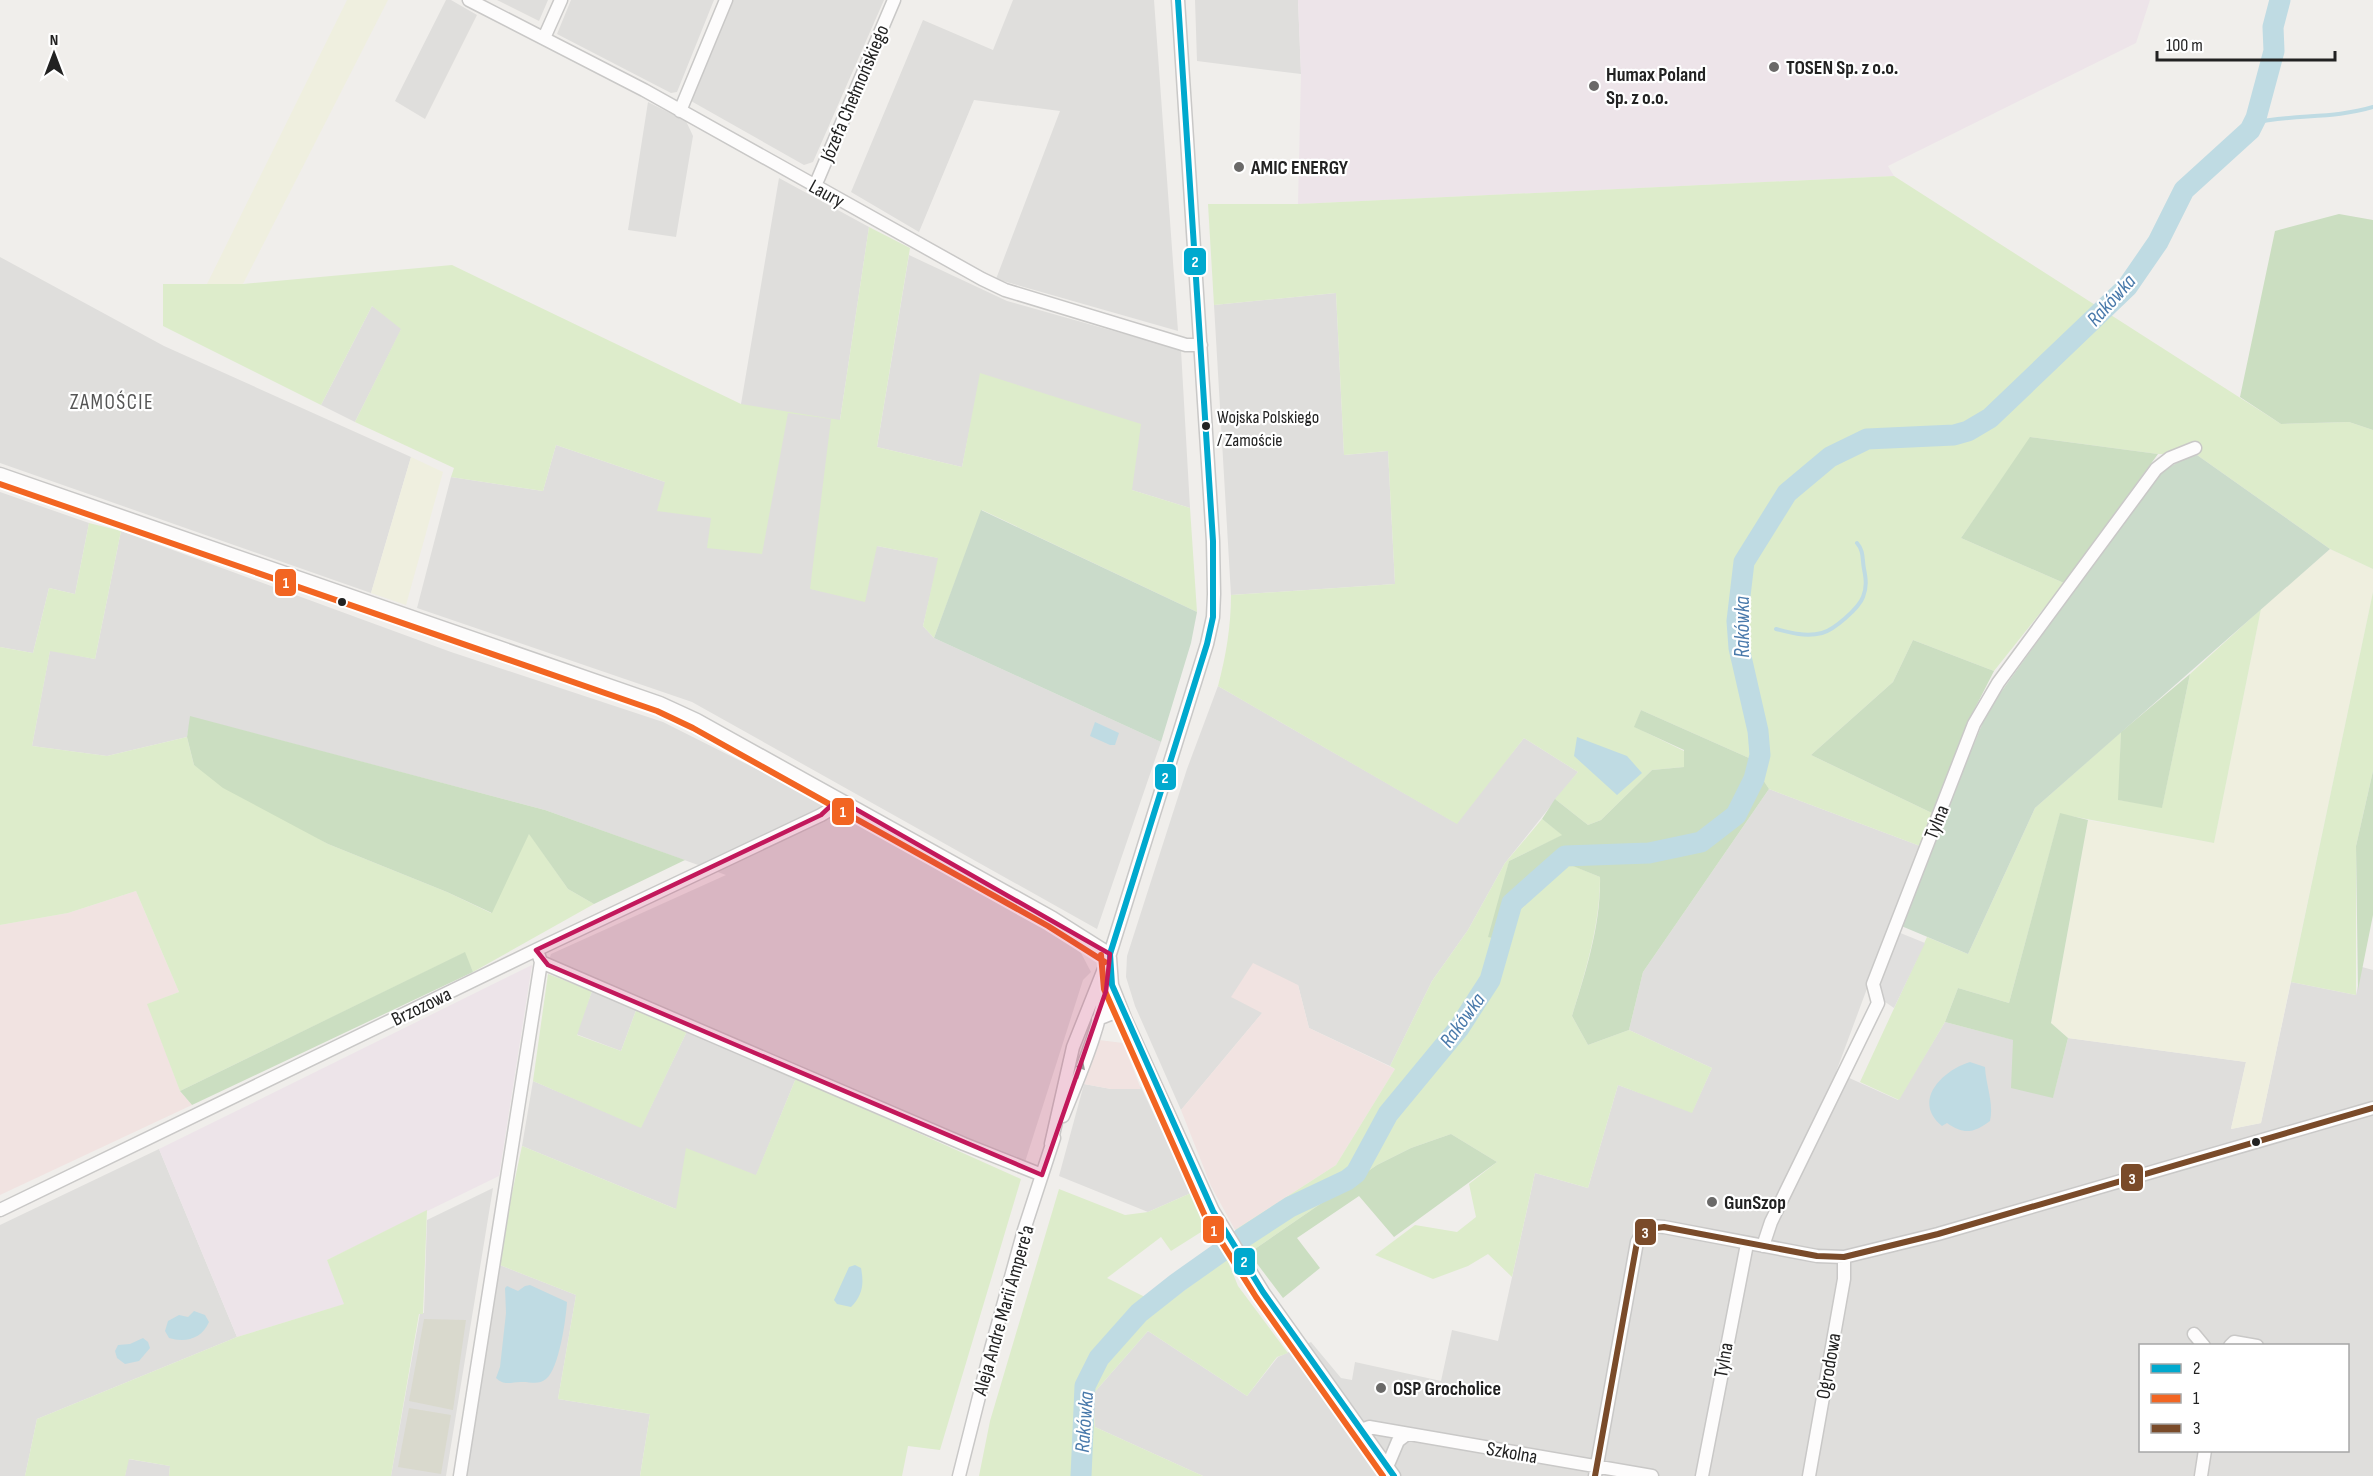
<svg xmlns="http://www.w3.org/2000/svg" width="2373" height="1476" viewBox="0 0 2373 1476" font-family="'Sofia Sans Condensed',sans-serif">
<rect width="100%" height="100%" fill="#f0eeeb"/>
<path fill="#dfdedc" fill-rule="evenodd" d="M446,0H451L477,15L425,119L395,101Z
M497,0H548L539,21Z
M571,0H714L677,92L671,93L557,34Z
M733,0H884L813,162L804,165L691,101Z
M1013,0H1154L1178,331L996,279L1060,111L974,100L919,232L851,192L923,20L993,50Z
M1195,0H1298L1301,74L1197,61Z
M648,102L686,121L693,136L676,237L628,230Z
M779,178L869,227L840,420L877,546L939,558L923,626L934,638L1161,742L1097,929L692,702L417,608L451,477L543,491L556,445L665,482L741,404Z
M909,255L1007,301L1181,350L1190,508L1132,490L981,374L962,467L877,447Z
M0,257L164,346L411,457L371,593L0,463Z
M1336,293L1344,455L1388,451L1395,584L1231,595L1214,305Z
M372,306L402,328L355,422L321,405Z
M0,492L89,523L75,594L49,588L33,653L0,647Z
M121,531L451,652L663,722L846,814L1068,939L1081,953L1091,972L1083,980L1025,1162L549,960L551,954L726,875L545,810L191,717L187,737L107,756L32,746L50,650L95,659Z
M1218,686L1456,823L1524,738L1578,772L1505,863L1468,930L1432,981L1390,1066L1309,1028L1298,985L1263,1012L1181,1110L1135,1006L1126,977L1127,956L1187,769Z
M1769,789L1920,846L1836,1072L1898,1100L1945,1022L2014,1040L2053,1097L2068,1038L2246,1062L2231,1129L2261,1123L2291,982L2356,995L2362,967L2373,970V1476H1203L1095,1427L1093,1394L1148,1331L1247,1396L1278,1357L1311,1342L1341,1378L1352,1380L1355,1362L1441,1381L1452,1330L1498,1341L1535,1173L1588,1188L1618,1085L1692,1112L1712,1068L1629,1030L1643,972ZM2140,1346H2348V1450H2140Z
M592,991L638,1005L621,1051L576,1034Z
M688,1029L796,1078L756,1176L676,1209L522,1146L533,1081L641,1127Z
M1084,1084L1111,1089L1141,1087L1191,1193L1148,1212L1059,1176Z
M159,1149L237,1337L37,1419L25,1476H0V1225Z
M493,1188L446,1476H391L420,1313H424L427,1220Z
M497,1264L576,1295L558,1399L650,1414L640,1476H463Z
M128,1459L170,1466L169,1476H125Z"/>
<path fill="#f1e3e1" d="M136,891L179,992L148,1004L180,1091L192,1105L0,1195V925L68,913Z
M1253,963L1298,985L1309,1028L1395,1069L1336,1165L1235,1230L1211,1186L1181,1110L1262,1013L1231,997Z
M1099,1040L1123,1043L1141,1089H1111L1084,1084Z"/>
<path fill="#ede4e9" d="M1298,0H2150L2136,43L1888,166L1894,176L1298,204L1301,74Z
M532,965L499,1176L327,1260L345,1304L237,1337L159,1149Z"/>
<path fill="#d9d9cd" d="M424,1319L466,1320L453,1410L409,1401Z
M409,1408L451,1415L441,1474L398,1467Z"/>
<path fill="#efefdf" d="M347,0H388L243,284H207Z
M411,457L443,472L406,605L371,593Z
M2330,549L2373,569V592L2261,1123L2231,1129L2246,1062L2068,1038L2051,1023L2088,820L2214,843L2261,609Z"/>
<path fill="#ddeccb" d="M1894,176L2281,424L2349,422L2373,430V569L2330,549L2197,455L2158,454L2031,437L1961,538L2064,583L1994,671L1913,640L1893,682L1811,755L1932,813L1920,846L1769,789L1749,758L1641,710L1635,727L1684,751V767L1652,770L1601,820L1588,825L1555,799L1578,772L1524,738L1457,824L1218,686C1226,656 1231,626 1231,595L1395,584L1388,451L1344,455L1336,293L1214,305L1208,204H1298Z
M869,227L910,248L877,447L962,467L980,373L1141,424L1132,490L1190,508L1197,612L982,510L934,638L923,626L938,558L877,546L865,602L810,589L831,419L788,413L762,554L707,548L711,518L657,511L665,482L556,445L543,491L451,477L454,468L355,422L401,329L372,306L321,405L163,326V284H243L452,265L741,404L840,420Z
M89,523L121,531L95,659L50,651L32,746L107,756L187,737L194,765L328,844L447,892L491,913L529,833L568,889L594,904L473,972L464,953L180,1091L147,1004L179,992L136,891L68,913L0,925V647L33,653L49,588L75,594Z
M2373,592V771L2356,846V995L2291,982Z
M2261,609L2214,843L2060,814L2009,1003L1958,988L1945,1022L1899,1100L1860,1082L1927,937L1968,954L2035,808L2121,732L2119,800L2162,807L2190,674Z
M1542,819L1563,835L1509,861L1501,894L1510,942L1518,912L1569,864L1600,877C1600,925 1586,970 1572,1016L1588,1045L1629,1030L1712,1068L1692,1113L1618,1085L1588,1188L1535,1173L1512,1277L1488,1254L1468,1266L1433,1279L1375,1255L1415,1225L1457,1232L1476,1217L1469,1184L1497,1162L1451,1134L1411,1148L1377,1165L1249,1253L1235,1230L1336,1165L1395,1069L1390,1066L1432,981L1468,930L1505,863Z
M548,974L592,991L577,1035L621,1051L638,1005L688,1029L641,1128L533,1081Z
M796,1078L1021,1179L940,1450L908,1446L902,1476H640L650,1414L558,1399L576,1295L497,1264L522,1146L676,1209L686,1148L756,1175Z
M1059,1189L1125,1215L1148,1212L1191,1193L1209,1227L1171,1251L1161,1237L1107,1278L1163,1306L1227,1259L1238,1286L1288,1353L1277,1357L1247,1396L1148,1331L1093,1394L1095,1427L1203,1476H979L990,1421Z
M427,1210L423,1314H419L391,1476H169L170,1466L129,1459L125,1476H25L37,1419L237,1337L344,1304L327,1260Z"/>
<path fill="#cbdec1" d="M2339,214L2373,220V430L2349,422L2281,424L2240,397L2275,231Z
M2030,437L2158,454L2064,583L1961,538Z
M1913,640L1994,671L1971,716L1932,813L1811,755L1893,682Z
M2190,674L2162,808L2118,800L2121,732Z
M1641,710L1749,758L1769,789L1643,972L1629,1030L1588,1045L1572,1016C1586,971 1601,925 1600,877L1568,864L1518,912L1510,942L1488,937L1509,861L1562,835L1542,819L1555,799L1588,825L1601,820L1652,770L1684,767V750L1634,727Z
M190,716L545,810L685,860L594,904L568,889L529,834L492,913L447,892L328,844L223,788L194,765L187,737Z
M2373,771V915L2358,990L2356,846Z
M2060,813L2088,820L2051,1023L2068,1038L2053,1098L2011,1088L2013,1040L1945,1022L1958,988L2009,1003Z
M465,952L473,972L192,1105L180,1091Z
M1451,1134L1497,1162L1394,1237L1359,1196L1297,1238L1320,1268L1283,1298L1249,1253L1377,1165L1411,1148Z"/>
<path fill="#cadbca" d="M2197,455L2330,549L2035,808L1968,954L1899,925L1988,710L2158,474L2180,461Z
M981,510L1197,612L1191,643L1161,742L934,638Z"/>
<path fill="#e0dfde" d="M1893,930L1925,943L1894,1008L1875,995Z"/>
<path fill="#bfdbe3" d="M1095,722L1119,733L1115,745H1110L1090,736Z
M1577,737L1627,756L1642,773L1617,795L1574,756Z
M1970,1062L1985,1067C1986,1086 1994,1103 1990,1121C1974,1133 1964,1135 1947,1123L1942,1126C1911,1101 1943,1070 1970,1062Z
M855,1265L861,1268C864,1283 863,1295 851,1307L837,1304L834,1300L849,1267Z
M530,1285L567,1302C566,1319 559,1369 546,1379C539,1385 531,1382 523,1382C512,1381 505,1387 496,1378L500,1367L506,1313L505,1288L507,1286L518,1291L525,1286Z
M194,1311L205,1315L209,1322C202,1339 185,1343 169,1338L165,1331L168,1321L179,1315L188,1317Z
M143,1338L148,1342L150,1348L139,1361L125,1364L117,1358L115,1351L118,1345L130,1344Z"/>
<g fill="none" stroke-linecap="round" stroke-linejoin="round">
<path stroke="#bfdbe3" stroke-width="4" d="M2253,123C2293,114 2334,119 2373,107
M1776,629C1791,633 1806,637 1822,633C1834,630 1859,608 1863,597C1867,587 1866,579 1864,569C1862,559 1864,551 1857,543"/>
<path stroke="#bfdbe3" stroke-width="21" d="M1241,1239L1290,1207L1347,1180L1356,1173L1388,1114L1459,1028L1490,980L1512,903L1565,856L1649,853L1701,842L1736,815L1754,779L1760,755L1758,731L1739,648L1737,621L1744,562L1787,493L1830,457L1867,439L1954,435L1968,431L1990,418L2127,287L2158,242L2184,190L2250,130L2256,118L2274,51L2273,27L2280,0
M1081,1476L1085,1386L1099,1358L1139,1313L1177,1283L1225,1249"/>
<defs>
<path id="minor" d="M469,0L644,90L982,279L1005,290L1186,345H1201
M544,38L561,0
M680,111L726,0
M815,186L894,0
M0,474L660,703L697,720L1053,918L1110,954
M1110,958L1112,985L1125,1018L1213,1211L1263,1292L1394,1476
M541,962L964,1144L1042,1175
M1098,1019L1113,1013L1125,1018
M1063,1116C1080,1074 1103,1022 1107,976
M1051,1144L1073,1047L1110,954L1207,644L1213,617L1214,594L1213,541L1178,0
M0,1210L536,950L821,815L831,809L838,799
M1763,1246L1771,1222L1878,1003L1873,984L1974,724L1998,683L2156,469L2170,458L2195,448
M2194,1334L2204,1346
M2230,1346L2234,1342L2257,1346
M1361,1430L1369,1427L1652,1476
M1387,1467L1398,1441L1407,1434
M460,1476L541,962L539,956
M959,1476L991,1349L1024,1230L1054,1138
M1595,1476L1637,1242C1643,1230 1650,1225 1664,1227L1817,1256L1844,1257L1938,1234L2373,1108
M1702,1476L1747,1244
M1809,1476L1844,1279V1257
M2201,1476L2205,1450"/>
</defs>
<use href="#minor" stroke="#c9c8c7" stroke-width="15"/>
<use href="#minor" stroke="#fdfcfc" stroke-width="12"/>
<defs>
<path id="bus-1" d="M1178,0L1213,541V617L1207,644L1110,954L1112,985L1213,1211L1263,1292L1394,1476"/>
<path id="bus-2" d="M0,484L657,711L693,728L1048,926L1105,962
M1101,955L1104,989L1205,1216L1256,1297L1383,1476"/>
<path id="bus-3" d="M1595,1476L1637,1242L1648,1229L1664,1227L1817,1256L1844,1257L1938,1234L2373,1108"/>
</defs>
<use href="#bus-1" stroke="#fff" stroke-width="10"/>
<use href="#bus-2" stroke="#fff" stroke-width="10"/>
<use href="#bus-3" stroke="#fff" stroke-width="10"/>
<use href="#bus-1" stroke="#00a9ce" stroke-width="6"/>
<use href="#bus-2" stroke="#f26522" stroke-width="6"/>
<use href="#bus-3" stroke="#7a4b2a" stroke-width="6"/>
</g>
<defs><path id="oneway-solid" d="M-6-.8H1V-3.2L6.5 0L1 3.2V.8H-6Z" transform="scale(1.5)"/></defs>
<use fill="#9a9a9a" href="#oneway-solid" transform="translate(1080 1070) rotate(-71)"/>
<path fill="#c2185b" fill-opacity="0.2" stroke="#c2185b" stroke-width="4.5" stroke-linejoin="round" d="M838,799L1110,954L1106,991L1042,1175L548,965L536,950L821,815Z"/>
<g fill="#6a6968" stroke="#fff" stroke-width="2">
<circle cx="1774" cy="67" r="6"/>
<circle cx="1594" cy="86" r="6"/>
<circle cx="1239" cy="167" r="6"/>
<circle cx="1712" cy="1202" r="6"/>
<circle cx="1381" cy="1388" r="6"/>
</g>
<g fill="#222" stroke="#fff" stroke-width="2">
<circle cx="1206" cy="426" r="5"/>
<circle cx="342" cy="602" r="5"/>
<circle cx="2256" cy="1142" r="5"/>
</g>
<g text-anchor="middle" stroke-width="4.5" stroke-linejoin="round" paint-order="stroke">
<g font-size="18" fill="#222" stroke="#fff" text-anchor="start">
<text x="1217" y="423">Wojska Polskiego<tspan x="1217" dy="23">/ Zamoście</tspan></text>
</g>
<g font-size="20" font-weight="bold" fill="#222" stroke="#fff" text-anchor="start">
<text x="1786" y="74">TOSEN Sp. z o.o.</text>
<text x="1606" y="81">Humax Poland<tspan x="1606" dy="23">Sp. z o.o.</tspan></text>
<text x="1251" y="174">AMIC ENERGY</text>
<text x="1724" y="1209">GunSzop</text>
<text x="1393" y="1395">OSP Grocholice</text>
</g>
<g font-size="20" fill="#222" stroke="#fff">
<text transform="translate(854 93) rotate(-67)" y="7">Józefa Chełmońskiego</text>
<text transform="translate(827 193) rotate(29)" y="7">Laury</text>
<text transform="translate(1936 822) rotate(-68)" y="7">Tylna</text>
<text transform="translate(421 1006) rotate(-26)" y="7">Brzozowa</text>
<text transform="translate(1003 1310) rotate(-74)" y="7">Aleja Andre Marii Ampere'a</text>
<text transform="translate(1723 1360) rotate(-80)" y="7">Tylna</text>
<text transform="translate(1828 1366) rotate(-80)" y="7">Ogrodowa</text>
<text transform="translate(1512 1452) rotate(10)" y="7">Szkolna</text>
</g>
<g font-size="21" font-style="italic" fill="#4a7aab" stroke="#fff">
<text transform="translate(2111 300) rotate(-48)" y="7">Rakówka</text>
<text transform="translate(1742 627) rotate(-90)" y="7">Rakówka</text>
<text transform="translate(1462 1020) rotate(-54)" y="7">Rakówka</text>
<text transform="translate(1084 1422) rotate(-86)" y="7">Rakówka</text>
</g>
<g font-size="21" letter-spacing="1.5" fill="#555" stroke="#fff">
<text x="112" y="409">ZAMOŚCIE</text>
</g>
</g>
<g stroke="#fff" stroke-width="2">
<rect x="1183" y="247" width="24" height="29" rx="6" fill="#00a9ce"/>
<rect x="274" y="568" width="23" height="29" rx="6" fill="#f26522"/>
<rect x="1154" y="763" width="23" height="28" rx="6" fill="#00a9ce"/>
<rect x="831" y="797" width="24" height="29" rx="6" fill="#f26522"/>
<rect x="2120" y="1163" width="24" height="29" rx="6" fill="#7a4b2a"/>
<rect x="1202" y="1215" width="23" height="29" rx="6" fill="#f26522"/>
<rect x="1634" y="1218" width="23" height="28" rx="6" fill="#7a4b2a"/>
<rect x="1233" y="1247" width="23" height="29" rx="6" fill="#00a9ce"/>
</g>
<g font-size="16" text-anchor="middle" font-weight="bold" fill="#fff">
<text x="1195" y="267">2</text>
<text x="286" y="588">1</text>
<text x="1165" y="783">2</text>
<text x="843" y="817">1</text>
<text x="2132" y="1184">3</text>
<text x="1214" y="1236">1</text>
<text x="1645" y="1238">3</text>
<text x="1244" y="1267">2</text>
</g>
<rect x="2139" y="1344" width="210" height="108" fill="#ffffff" stroke="#a7a7a7" stroke-width="1.5"/>
<rect x="2151" y="1364" width="30" height="9" fill="#00a9ce" stroke="#a7a7a7" stroke-width="1.5"/>
<text x="2193" y="1374" font-size="18" fill="#222222">2</text>
<rect x="2151" y="1394" width="30" height="9" fill="#f26522" stroke="#a7a7a7" stroke-width="1.5"/>
<text x="2193" y="1404" font-size="18" fill="#222222">1</text>
<rect x="2151" y="1424" width="30" height="9" fill="#7a4b2a" stroke="#a7a7a7" stroke-width="1.5"/>
<text x="2193" y="1434" font-size="18" fill="#222222">3</text>
<g transform="translate(54 54)" stroke="#ffffff" stroke-width="4.5" paint-order="stroke">
<path d="M0-4.5L10 22L0 15L-10 22Z" fill="#222222"/>
<text y="-9" font-size="16" font-weight="bold" text-anchor="middle" fill="#222222">N</text>
</g>
<path d="M2157 51v9h178v-9" fill="none" stroke="#222222" stroke-width="3"/>
<text x="2166" y="51" font-size="18" fill="#222222" stroke="#ffffff" stroke-width="4.5" paint-order="stroke">100 m</text>
</svg>
